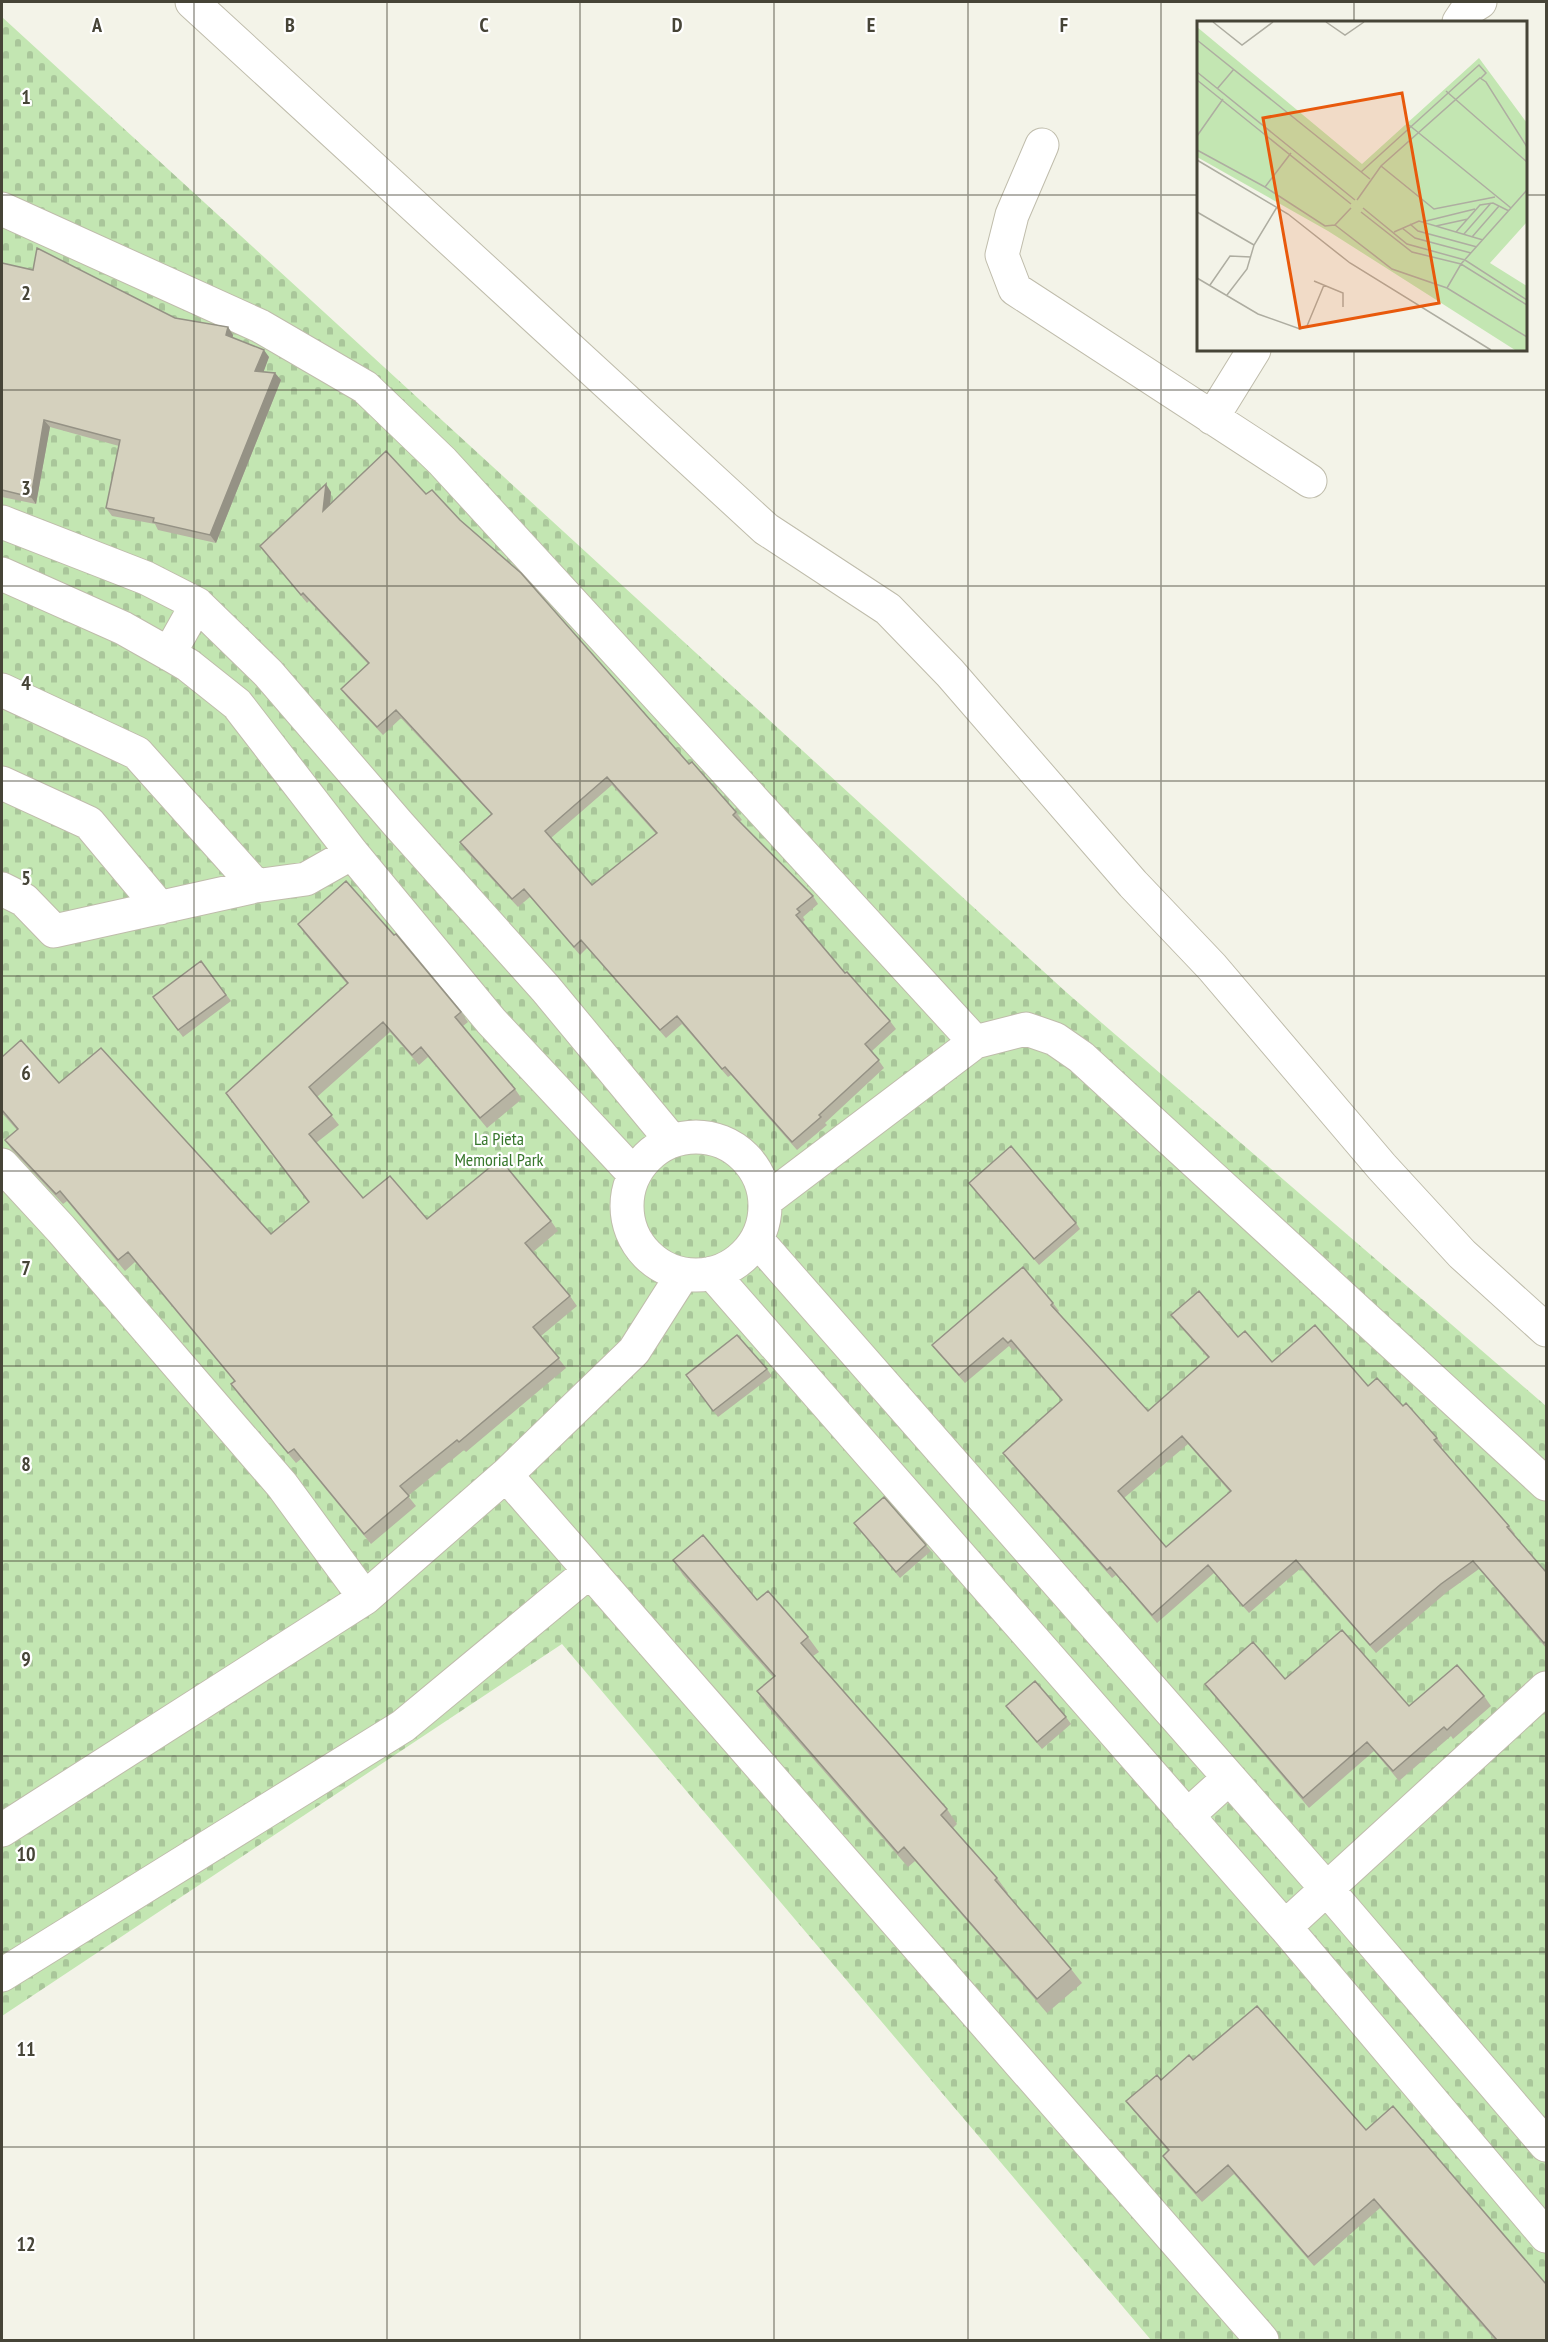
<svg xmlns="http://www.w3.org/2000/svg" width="1548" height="2342" viewBox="0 0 1548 2342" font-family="'PT Sans Narrow',sans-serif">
<defs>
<pattern id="cemetery-stones" width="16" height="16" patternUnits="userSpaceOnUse" patternTransform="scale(1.5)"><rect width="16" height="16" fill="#c3e6b2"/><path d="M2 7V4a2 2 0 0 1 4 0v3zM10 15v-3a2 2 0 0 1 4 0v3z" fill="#a9c69a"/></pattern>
</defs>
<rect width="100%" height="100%" fill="#f3f3e8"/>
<path fill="url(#cemetery-stones)" d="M2,17L1066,992L1546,1406V2340H1151L562,1644L2,2016Z"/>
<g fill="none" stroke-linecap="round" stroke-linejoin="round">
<defs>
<path id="minor" d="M192,2L766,529L888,609L950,673L1133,884L1212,967L1382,1167L1462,1254L1546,1330
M1459,22L1467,10L1480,2
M1042,145L1012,215L1002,255L1015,289L1310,481
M2,209L260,326L365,387L442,461L975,1042L765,1201
M1212,418L1254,350
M2,522L146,578L197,604L268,673L399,825L546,989L672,1141
M2,574L123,628L169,654L188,665L237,704L352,853L491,1021L634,1174
M169,654L197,604
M2,690L137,753L256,886
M2,783L89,823L160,908
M2,889L24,900L54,931L256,886L306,879L352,853
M975,1042L1026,1029L1055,1039L1081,1057L1546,1484
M627 1206a69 69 0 1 1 138 0a69 69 0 1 1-138 0Z
M2,1165L61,1229L282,1485L365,1598
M757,1240L1326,1888L1546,2145
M712,1273L1285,1927L1546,2236
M506,1475L1262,2340
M1187,1816L1229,1778
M2,1830L365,1598L506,1475L634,1351L683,1274
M1285,1927L1546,1688
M2,1975L403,1726L590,1571"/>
</defs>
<use href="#minor" stroke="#bfbcab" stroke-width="35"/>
<use href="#minor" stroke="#fff" stroke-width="33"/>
</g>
<path fill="#b7b4a3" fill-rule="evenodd" d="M2,263L175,318L228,327L233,335L232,338L269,357L263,372L275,373L281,380L216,543L158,530L155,524L112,516L106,508L119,446L50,427L36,504L2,497Z
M331,492L330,504L426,494L689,764L736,812L742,820L739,822L813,896L818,904L803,917L805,920L803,922L845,973L890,1021L896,1029L872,1051L884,1068L825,1123L827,1125L797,1150L731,1075L728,1077L682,1024L666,1038L587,948L580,955L530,897L518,907L465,850L460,842L491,814L401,718L383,735L347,697L341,689L368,664L309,601L307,603L260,546ZM612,785L656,834L592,885L551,838Z
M298,924L461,1012L468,1022L463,1026L515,1089L522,1099L487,1128L428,1057L419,1065L390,1032L317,1097L339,1125L316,1143L363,1198L427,1219L551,1221L558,1231L533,1252L570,1296L577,1306L541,1336L566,1368L466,1452L464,1450L408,1496L416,1506L371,1544L301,1459L296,1463L238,1394L231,1384L234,1381L135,1262L125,1271L67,1201L63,1204L12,1150L5,1140L17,1130L2,1113V1057L59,1083L271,1234L309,1203L226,1093L347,984L305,934Z
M201,961L231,1001L183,1037L153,997Z
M969,1183L1076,1223L1080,1229L1039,1265Z
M1053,1303L1059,1311L1058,1312L1148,1411L1208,1358L1177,1323L1171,1315L1238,1337L1272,1362L1368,1386L1403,1406L1437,1438L1443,1446L1441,1448L1509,1526L1515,1534L1514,1535L1546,1572V1648L1479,1569L1447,1592L1376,1653L1301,1568L1249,1613L1214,1573L1157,1623L1116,1575L1112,1578L1009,1461L1003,1453L1062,1401L1016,1348L1013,1351L1009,1346L965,1383L938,1353L932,1345ZM1188,1444L1230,1492L1166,1547L1124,1498Z
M767,1369L772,1376L718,1417L686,1375Z
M854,1523L926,1545L931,1551L900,1578Z
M673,1560L757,1600L808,1637L819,1652L813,1656L947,1809L957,1824L953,1828L997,1878L1008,1893L1007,1894L1071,1969L1082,1983L1047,2013L915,1861L908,1867L767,1706L757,1691L773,1677L683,1575Z
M1205,1684L1409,1706L1484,1696L1491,1706L1453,1739L1451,1736L1399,1781L1374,1751L1309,1808L1212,1693Z
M1006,1706L1066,1717L1071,1724L1042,1749Z
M1257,2006L1546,2340H1495L1380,2208L1314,2266L1234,2174L1202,2202L1169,2165L1163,2156L1168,2151L1133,2110L1126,2101L1193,2060Z"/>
<path fill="#959285" d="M228,327L233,335L232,343L226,335Z
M264,350L269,357L261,379L255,371Z
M275,373L281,380L216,543L210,535Z
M44,420L50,427L36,504L31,497Z
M326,484L331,492L329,519L323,511Z"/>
<path fill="#d5d1be" stroke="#959285" stroke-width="1.5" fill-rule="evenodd" d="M37,248L175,318L228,327L226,335L264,350L255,371L275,373L210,535L153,522L154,518L106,508L120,440L44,420L31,497L2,490V263L33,270Z
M386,451L426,494L432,490L460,520L521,573L689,764L692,762L736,812L733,815L813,896L797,909L800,912L796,915L845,973L847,972L890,1021L865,1044L879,1060L819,1115L821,1117L792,1142L725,1067L722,1069L677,1016L660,1030L581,940L574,947L524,889L512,899L460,842L492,814L396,710L377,727L341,689L369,663L303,593L301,595L260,546L326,484L323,511ZM607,777L657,833L592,885L545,831Z
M346,881L394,935L396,934L461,1012L455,1017L515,1089L480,1118L421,1047L412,1055L383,1022L309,1087L332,1115L309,1134L363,1198L390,1176L427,1219L500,1159L551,1221L525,1243L570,1296L533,1327L559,1358L459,1442L457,1440L400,1486L409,1496L364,1534L294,1449L288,1453L231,1384L235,1381L128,1252L118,1260L60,1191L56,1194L5,1140L18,1129L2,1110V1057L21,1040L59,1083L101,1048L271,1234L309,1202L226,1093L348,983L298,924Z
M201,961L226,995L178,1030L153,997Z
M1011,1146L1076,1223L1034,1259L969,1183Z
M1023,1267L1053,1303L1051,1305L1148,1411L1209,1357L1171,1315L1199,1291L1238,1337L1245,1331L1272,1362L1315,1325L1368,1386L1377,1378L1403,1406L1406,1403L1437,1438L1434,1440L1509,1526L1507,1527L1546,1572V1641L1544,1643L1473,1561L1441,1584L1370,1645L1296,1560L1243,1606L1208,1565L1152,1615L1110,1567L1107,1570L1003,1453L1062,1400L1011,1340L1008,1343L1003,1338L959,1375L932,1345ZM1182,1436L1231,1491L1166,1547L1118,1491Z
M737,1335L767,1369L713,1411L686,1375Z
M884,1497L926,1545L896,1572L854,1523Z
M703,1535L757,1600L768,1591L808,1637L801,1643L947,1809L941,1815L997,1878L995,1880L1071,1969L1037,1999L904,1847L898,1853L757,1691L775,1676L673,1560Z
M1342,1630L1409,1706L1457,1665L1484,1696L1447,1730L1444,1727L1393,1771L1367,1742L1303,1798L1205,1684L1253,1642L1285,1679Z
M1035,1681L1066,1717L1037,1742L1006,1706Z
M1257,2006L1366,2130L1393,2106L1546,2284V2340H1497L1374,2199L1308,2257L1228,2165L1196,2193L1163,2156L1169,2150L1126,2101L1157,2075L1161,2080L1189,2055L1193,2060Z"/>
<path fill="none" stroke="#464437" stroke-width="1.5" stroke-opacity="0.55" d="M194,2V2340M387,2V2340M580,2V2340M774,2V2340M968,2V2340M1161,2V2340M1354,2V22M2,195H1198M1526,195H1546M1354,350V2340M2,390H1546M2,586H1546M2,781H1546M2,976H1546M2,1171H1546M2,1366H1546M2,1561H1546M2,1756H1546M2,1952H1546M2,2147H1546"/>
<g text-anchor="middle" stroke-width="4.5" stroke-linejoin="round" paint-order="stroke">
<g font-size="18" fill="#37772c" stroke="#fff">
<text x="499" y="1145">La Pieta<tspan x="499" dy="21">Memorial Park</tspan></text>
</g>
</g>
<g transform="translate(1197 21)">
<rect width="330" height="330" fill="#f3f3e8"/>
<path d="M0,6L165,143L282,37L330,102V201L293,242L330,265V329H318L131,210L0,136Z" fill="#c3e6b2"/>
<path fill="none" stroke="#aeada1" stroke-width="1.5" d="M16,1L45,24L76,1M129,1L148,14L167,1M0,19L173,158M0,51L158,179M0,59L154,183M20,68L37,48M249,70L330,141M212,104L314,187M0,115L26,78M0,129L68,166M94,132L68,166L128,205L138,204M0,139L91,193L153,242L294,329M184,145L237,188L298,176M164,151L282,44L289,52L284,57M160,179L184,145L283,57L289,61L330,126M154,187L138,204L195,248L250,267L330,316M166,187L210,223L268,239L330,279M0,191L57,224M164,191L215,231L264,243L330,284M225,201L278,188M213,203L221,210L280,226M239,205L271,198M205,207L218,217L274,232M197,211L222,200L286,219M259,211L283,184L296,182L312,190M267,213L294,182M275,216L302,185M0,257L61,293L103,308L110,305L127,264M117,260L146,272V286M13,264L33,235L54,236M250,267L264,243L330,169M30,274L50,248L57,224L80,186"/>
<path fill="#e8590c" fill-opacity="0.15" stroke="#e8590c" stroke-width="3" d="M205,72L242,282L103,307L66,97Z"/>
<rect width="330" height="330" fill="none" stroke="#464437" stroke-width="3"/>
</g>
<g font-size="20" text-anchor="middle" font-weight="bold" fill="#464437" stroke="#fff" stroke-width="4.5" stroke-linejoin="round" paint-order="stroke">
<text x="97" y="32">A</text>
<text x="290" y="32">B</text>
<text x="484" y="32">C</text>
<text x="677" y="32">D</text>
<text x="871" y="32">E</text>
<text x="1064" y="32">F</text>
<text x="26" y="104">1</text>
<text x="26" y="300">2</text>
<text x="26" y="495">3</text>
<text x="26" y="690">4</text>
<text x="26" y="885">5</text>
<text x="26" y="1080">6</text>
<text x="26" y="1275">7</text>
<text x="26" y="1471">8</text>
<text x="26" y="1666">9</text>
<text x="26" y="1861">10</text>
<text x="26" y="2056">11</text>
<text x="26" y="2251">12</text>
</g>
<rect width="1548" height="2342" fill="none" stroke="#464437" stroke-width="6"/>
</svg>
